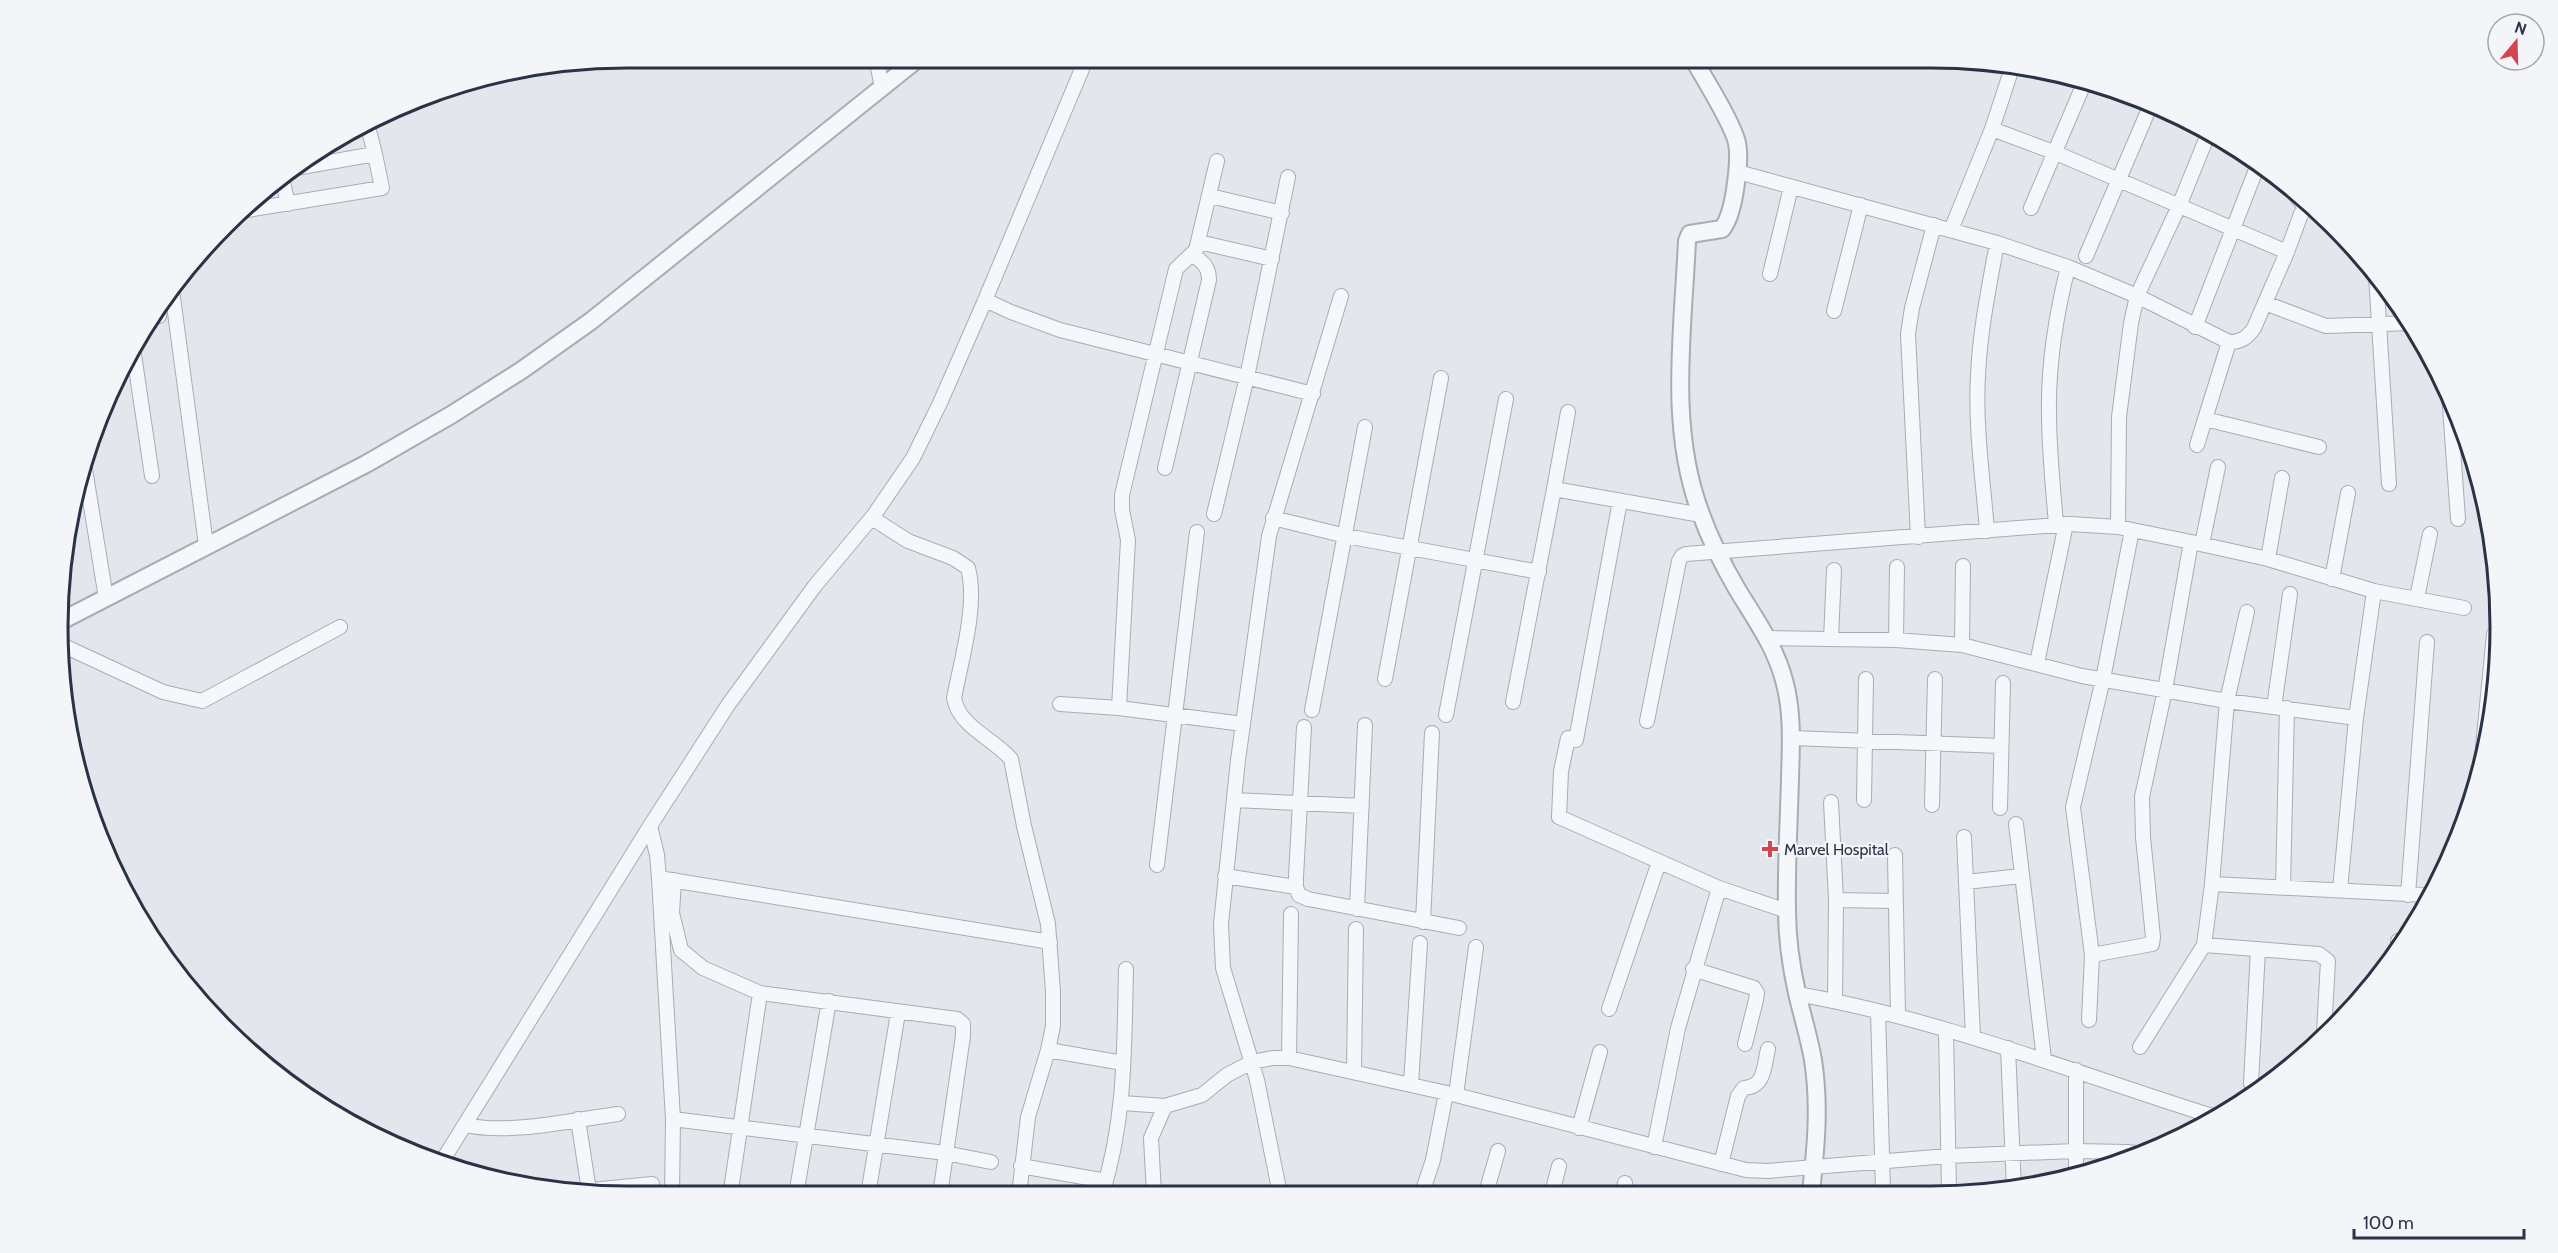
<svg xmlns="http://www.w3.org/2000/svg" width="2558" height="1253" viewBox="0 0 2558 1253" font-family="Cabin,sans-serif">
<rect width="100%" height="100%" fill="#e3e6ec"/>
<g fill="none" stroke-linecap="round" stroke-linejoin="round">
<defs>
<path id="minor" d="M876,57L882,88
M368,127L375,154
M1992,129L2056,153L2287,252
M1738,172L1997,243L2068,267L2137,296L2229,342C2241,342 2247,338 2254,328L2287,252L2301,214L2310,204
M281,174L288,204
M2288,186L2305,207
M1210,196L1282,213
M2031,208L2085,81
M247,210L382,188L375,154L290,169
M1951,230L1992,129L2013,65
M1199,242L1272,259
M2086,256L2152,102
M1770,274L1791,187
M2376,275L2389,484
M172,290L206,545
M985,300L1011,312L1060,330L1313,394
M2265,303L2326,326L2412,323
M1834,311L1861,205
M149,317L159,316
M2195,327L2259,162
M2229,342L2205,419L2319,447
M133,348L152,476
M2449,393L2458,519
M2197,445L2205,419
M84,463L106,598
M1165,468L1209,280C1209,267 1203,262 1193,255
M1554,489L1568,412
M1214,514L1247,377L1288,177
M872,518L908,541L953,558L968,568C978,605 961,661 954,698C959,727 993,738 1011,759L1024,826L1048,924L1053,992V1026L1048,1050L1028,1117L1019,1195
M1273,518L1346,536L1539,572
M2056,524C2053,487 2049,450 2049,413C2048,364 2056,315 2068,267
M2118,527L2119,417L2131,323L2137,296L2179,206L2209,132
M1987,531C1983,479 1975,427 1978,375C1980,330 1989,287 1997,243
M1918,537L1908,334L1912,308L1934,225
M2202,544L2218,467
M2268,559L2282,478
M2332,579L2348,493
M2417,598L2430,534
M1768,638L1896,640L1962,645L2082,676L2227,701L2356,718
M1831,639L1834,570
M1896,640L1897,567
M1962,645L1963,566
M64,646L163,692L202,701L340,627
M2037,663L2066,524
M1385,679L1441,378
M1513,702L1554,489L1701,515
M1060,704L1119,708L1243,724
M2274,707L2290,594
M1119,708L1128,540L1122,510V495L1176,269L1196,250L1217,161
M1312,710L1365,427
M1446,715L1506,399
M1647,721L1679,561L1682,556L1686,554L2070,524L2118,527L2191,542L2268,559L2374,591L2464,608
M1304,727L1296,877V887L1299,895L1308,899L1459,928
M1568,738L1561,771L1559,817L1719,888L1787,911
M1792,738L2001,746
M1576,740L1620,501
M2481,767L2494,634
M1234,800L1362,806
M1864,800L1866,679
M1831,802L1836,900L1895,901
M1932,805L1935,679
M2000,808L2003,683
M2016,824L2044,1059
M650,826L657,855L659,878L673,1119L672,1196
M1964,837L1973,1037
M1895,855L1898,1015
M1157,865L1197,532
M1225,876L1296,887
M659,878L1050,942
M674,880L672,913L681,950L703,968L760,993L957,1019L963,1024V1036L940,1195
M1966,882L2021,876
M2212,884L2428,895
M2283,888L2287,708
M2340,890L2356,718L2374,591
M2408,895L2427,642
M1357,909L1365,725
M1423,922L1432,733
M2204,945L2319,954L2328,961L2324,1032
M2398,948V941
M2092,955L2152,944L2153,937L2143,837L2142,797L2165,690L2191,542
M1693,969L1754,988L1757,993L1756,1000L1745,1044
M1797,994C1940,1019 2075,1073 2212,1116
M1835,1001L1836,900
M1609,1009L1659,862
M1878,1011L1883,1192
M2089,1020L2092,955L2073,807L2103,679L2132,530
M1946,1031L1949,1191
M2140,1047L2204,945L2212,884L2227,701L2247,612
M2008,1048L2014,1189
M1048,1050L1123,1063
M1289,1058L1291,914
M1354,1071L1356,929
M1411,1084L1420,943
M2251,1084L2258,949
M1456,1095L1476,947
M1122,1103L1165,1106
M578,1119L589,1191
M673,1119L945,1153L991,1162
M465,1125C510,1135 572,1120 618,1114
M1579,1128L1600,1052
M1654,1147L1678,1028L1719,888
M441,1163L650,826L728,705L814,587L874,515L913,458L940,403L983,305L1087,57
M1721,1164L1738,1096L1744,1088C1765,1087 1764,1066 1768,1049
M1021,1166L1106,1181
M2076,1172V1070
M581,1191L652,1184
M1623,1192L1625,1183
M1422,1193L1433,1160L1446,1093
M1486,1193L1498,1151
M1552,1193L1559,1166
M1102,1194C1126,1119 1124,1047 1126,969
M1154,1194L1151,1138L1165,1106L1202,1095L1227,1075L1252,1062L1272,1058H1289L1456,1095L1746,1170L1767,1171L1948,1156L2075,1151L2127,1152L2144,1154
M1280,1194L1257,1080L1223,968L1221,924L1238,760L1269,536L1341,296
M796,1195L829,1001
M868,1195L898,1013
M732,1196L731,1190L760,993"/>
<path id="tertiary" d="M1692,57C1703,76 1733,124 1737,143C1740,158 1737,175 1735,190C1733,203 1730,219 1722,229L1690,234L1687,241C1683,331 1668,428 1701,514C1710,539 1723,565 1737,589C1755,619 1775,646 1784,680C1793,712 1791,745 1790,778C1789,822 1786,866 1787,910C1787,938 1791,966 1797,993C1802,1015 1809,1037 1813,1060C1820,1105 1816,1147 1811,1192
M65,619L366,464L451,415L522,370L591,321L920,57"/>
</defs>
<use href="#minor" stroke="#a8acb7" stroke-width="16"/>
<use href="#tertiary" stroke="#a8acb7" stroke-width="20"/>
<use href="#minor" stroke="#f6f7fa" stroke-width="14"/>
<use href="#tertiary" stroke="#f6f7fa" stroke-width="16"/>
</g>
<path fill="#d34650" stroke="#f3f5f9" stroke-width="2" d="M1767 840h6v6h6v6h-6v6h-6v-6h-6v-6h6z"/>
<g text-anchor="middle" stroke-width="4.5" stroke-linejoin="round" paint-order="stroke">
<g font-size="16" fill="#2a3245" stroke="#f3f5f9" text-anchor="start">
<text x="1784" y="855">Marvel Hospital</text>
</g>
</g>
<path d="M0 0H2558V1253H0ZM627 68H1931A559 559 0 0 1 2490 627V627A559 559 0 0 1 1931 1186H627A559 559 0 0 1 68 627V627A559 559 0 0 1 627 68Z" fill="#f3f5f9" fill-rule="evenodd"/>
<path fill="none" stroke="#2a3245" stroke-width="3" d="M627 68H1931A559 559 0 0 1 2490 627V627A559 559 0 0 1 1931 1186H627A559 559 0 0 1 68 627V627A559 559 0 0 1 627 68Z"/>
<g transform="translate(2516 42) rotate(19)"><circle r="28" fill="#f3f5f9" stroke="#a3a7b1" stroke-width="1.5"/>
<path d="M0-4.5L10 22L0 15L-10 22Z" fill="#d34650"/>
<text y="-9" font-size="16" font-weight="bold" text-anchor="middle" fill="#2a3245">N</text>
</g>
<path d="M2354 1229v9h170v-9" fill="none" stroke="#2a3245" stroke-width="3"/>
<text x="2363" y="1229" font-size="18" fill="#2a3245" stroke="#f3f5f9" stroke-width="4.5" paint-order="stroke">100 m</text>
</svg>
